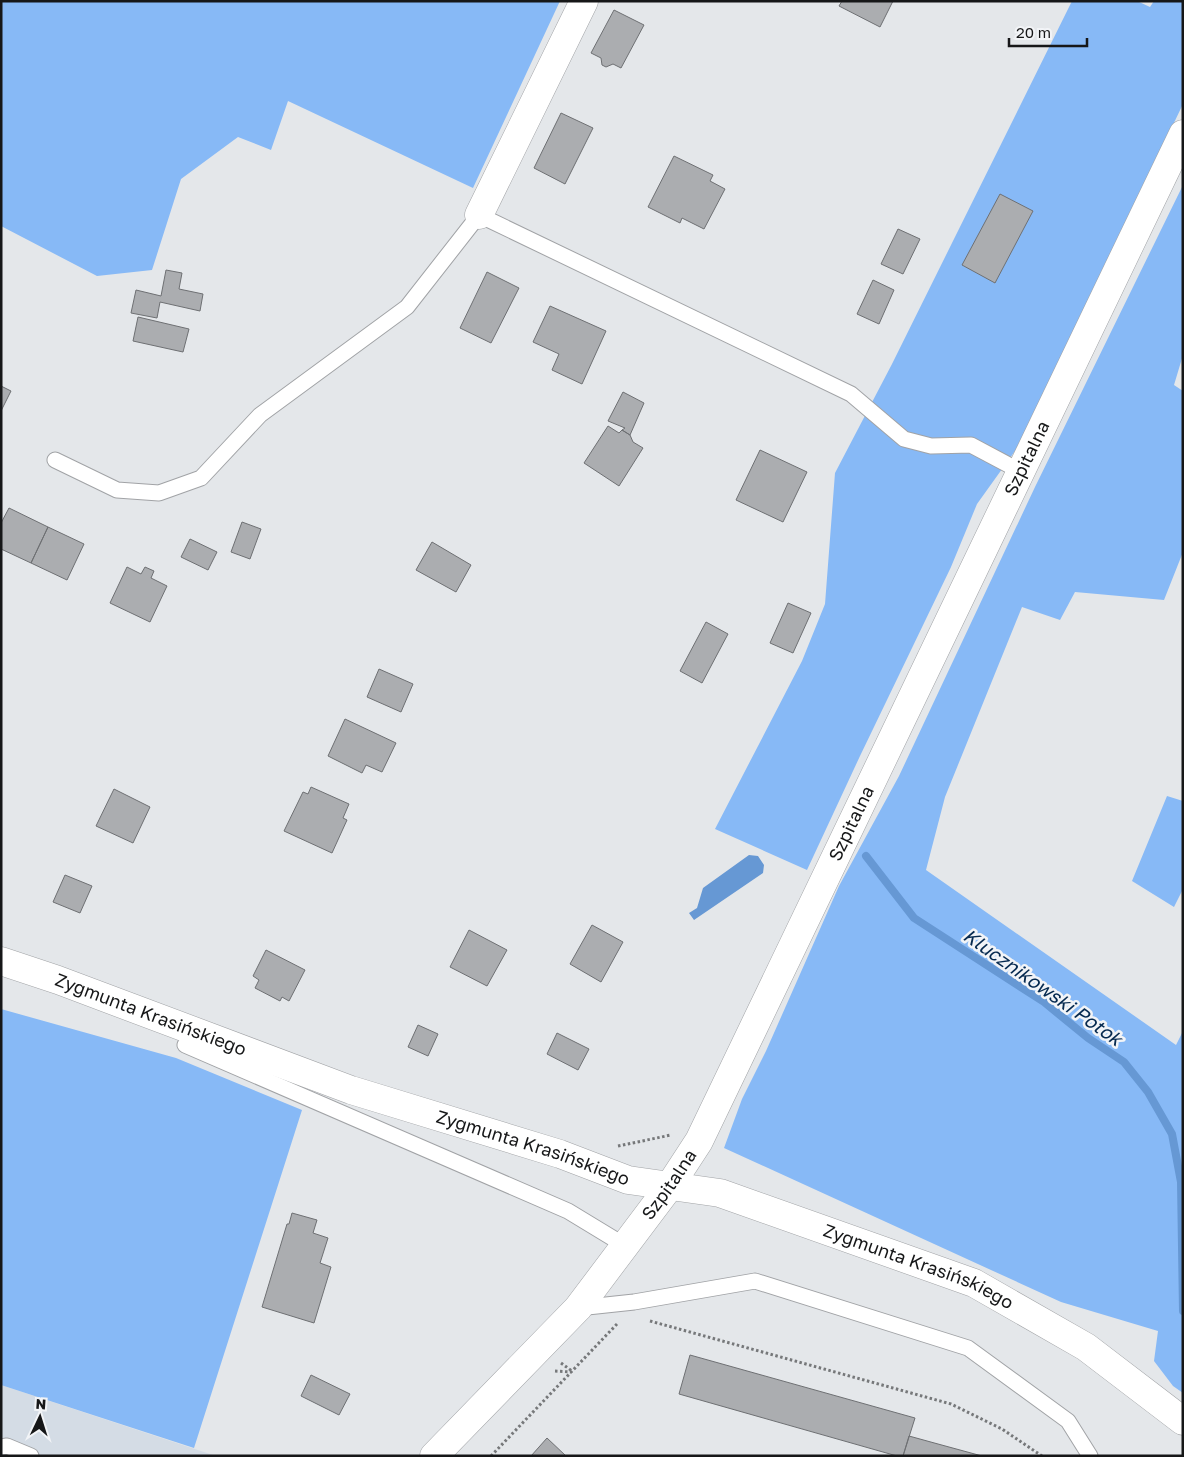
<svg xmlns="http://www.w3.org/2000/svg" width="1184" height="1457" viewBox="0 0 1184 1457" font-family="'Golos Text',sans-serif">
<rect width="100%" height="100%" fill="#e4e7ea"/>
<path fill="#d4dce5" d="M1,1385L216,1456H1Z"/>
<path fill="#87b9f6" d="M1,1H560L473,188L288,101L271,150L238,137L181,179L152,270L97,276L1,226Z
M1072,1H1137L1150,7L1154,1H1183V104L1020,444L977,504L951,567L860,756L807,870L715,829L802,661L825,604L835,473L892,364Z
M1183,185V355L1174,385L1183,391V552L1164,600L1075,592L1060,620L1022,607L945,797L926,870L1176,1045L1183,1031V1393L1173,1386L1154,1361L1158,1331L1061,1302L724,1148L742,1099L766,1051L839,886L899,776L1035,487Z
M1167,796L1183,801V889L1174,907L1132,881Z
M1,1009L176,1058L302,1110L194,1448L1,1385Z"/>
<path fill="#6698d4" d="M749,855L758,856L764,865L763,873L694,920L689,913L697,908L703,888Z"/>
<g fill="none" stroke-linecap="round" stroke-linejoin="round">
<path stroke="#6698d4" stroke-width="8" d="M866,856L914,918L1044,1002L1088,1038L1124,1062L1148,1092L1172,1134L1181,1182L1183,1311"/>
</g>
<path fill="#abadb0" stroke="#6e7073" d="M842,1H893L880,27L839,6Z
M614,10L644,25L621,68L613,64L606,67L602,65L601,58L591,53Z
M561,113L593,128L565,184L534,168Z
M674,156L713,175L710,181L725,189L704,229L682,218L680,223L648,207Z
M1000,194L1033,211L995,283L962,265Z
M898,229L920,239L903,274L881,264Z
M166,270L182,273L179,289L203,294L200,311L160,302L157,318L131,313L136,290L161,296Z
M487,272L519,288L491,343L460,328Z
M873,280L894,290L879,324L857,314Z
M550,306L606,331L582,384L552,370L559,354L533,342Z
M138,317L189,329L183,352L133,341Z
M1,386L11,391L1,411Z
M623,392L644,403L630,435L622,430L625,428L608,421Z
M608,426L619,433L622,430L630,435L633,442L643,448L619,486L584,463Z
M760,450L807,472L783,522L736,500Z
M9,508L48,527L31,563L1,549V523Z
M242,522L261,529L250,559L231,552Z
M48,527L84,544L67,580L31,563Z
M190,539L217,552L208,570L181,557Z
M432,542L471,565L456,592L416,570Z
M127,567L141,574L145,567L154,571L151,578L167,586L150,622L110,603Z
M788,603L811,613L793,653L770,643Z
M706,622L728,634L702,683L680,671Z
M379,669L413,684L401,712L367,697Z
M345,719L396,743L382,772L366,765L362,773L328,756Z
M311,787L349,804L343,818L347,820L332,853L284,831L303,792L308,794Z
M114,789L150,807L133,843L96,826Z
M65,875L92,886L80,913L53,902Z
M592,925L623,942L601,982L570,964Z
M469,930L507,950L487,986L450,967Z
M266,950L305,970L289,1001L282,997L280,1001L255,988L259,980L253,976Z
M418,1025L438,1034L428,1056L408,1047Z
M557,1033L589,1049L578,1070L547,1054Z
M292,1213L317,1220L313,1233L328,1238L320,1263L331,1267L314,1323L262,1307L287,1224H289Z
M690,1355L915,1418L903,1456H897L679,1394Z
M311,1375L350,1394L339,1415L301,1396Z
M909,1436L938,1444L982,1456H903Z
M547,1438L566,1456H531Z"/>
<g fill="none" stroke-linecap="round" stroke-linejoin="round">
<defs>
<path id="service" d="M55,460L117,490L159,493L201,478L260,415L407,307L479,215L851,394L904,439L931,446L971,445L1020,471
M185,1045L568,1211L624,1245
M578,1308L634,1302L755,1281L968,1348L1068,1421L1090,1456
M1,1447L7,1446L31,1456"/>
<path id="minor" d="M479,215L584,1"/>
<g id="tertiary">
<path id="s1" d="M1,961L58,980L351,1090L560,1154L628,1180L720,1193L974,1283L1086,1347L1183,1421"/>
<path id="s2" d="M434,1456L578,1308L669,1187L699,1141L1183,134"/>
</g>
</defs>
<use href="#service" stroke="#a1a3a6" stroke-width="17"/>
<use href="#minor" stroke="#a1a3a6" stroke-width="29"/>
<use href="#tertiary" stroke="#a1a3a6" stroke-width="29"/>
<path stroke="#76787a" stroke-width="3" stroke-dasharray="2.5 2.5" stroke-linecap="butt" d="M618,1146L671,1135
M650,1321L951,1404L1002,1429L1042,1456
M561,1363L572,1371
M555,1371L571,1372
M491,1456L617,1324"/>
<use href="#service" stroke="#fff" stroke-width="15"/>
<use href="#minor" stroke="#fff" stroke-width="28"/>
<use href="#tertiary" stroke="#fff" stroke-width="28"/>
</g>
<g text-anchor="middle" stroke-width="5" stroke-linejoin="round" paint-order="stroke">
<g font-size="18" fill="#161718" stroke="#f2f4f7">
<text dy="6" stroke="none"><textPath href="#s2" startOffset="1170">Szpitalna</textPath></text>
<text dy="6" stroke="none"><textPath href="#s2" startOffset="765">Szpitalna</textPath></text>
<text dy="6" stroke="none"><textPath href="#s1" startOffset="159">Zygmunta Krasińskiego</textPath></text>
<text dy="6" stroke="none"><textPath href="#s1" startOffset="564">Zygmunta Krasińskiego</textPath></text>
<text dy="6" stroke="none"><textPath href="#s2" startOffset="360">Szpitalna</textPath></text>
<text dy="6" stroke="none"><textPath href="#s1" startOffset="969">Zygmunta Krasińskiego</textPath></text>
</g>
<g font-size="19" font-style="italic" fill="#062a50" stroke="#f2f4f7">
<text transform="translate(1043 987) rotate(35)" y="7">Klucznikowski Potok</text>
</g>
</g>
<rect width="1184" height="1457" fill="none" stroke="#161718" stroke-width="5"/>
<g transform="translate(40 1417) rotate(4)" stroke="#f2f4f7" stroke-width="4" paint-order="stroke">
<path d="M0-4L9 19L0 12L-9 19Z" fill="#161718"/>
<text y="-8" font-size="14" font-weight="bold" text-anchor="middle" fill="#161718">N</text>
</g>
<path d="M1009 38v8h78v-8" fill="none" stroke="#161718" stroke-width="2.5"/>
<text x="1016" y="38" font-size="15" fill="#161718" stroke="#f2f4f7" stroke-width="4" paint-order="stroke">20 m</text>
</svg>
